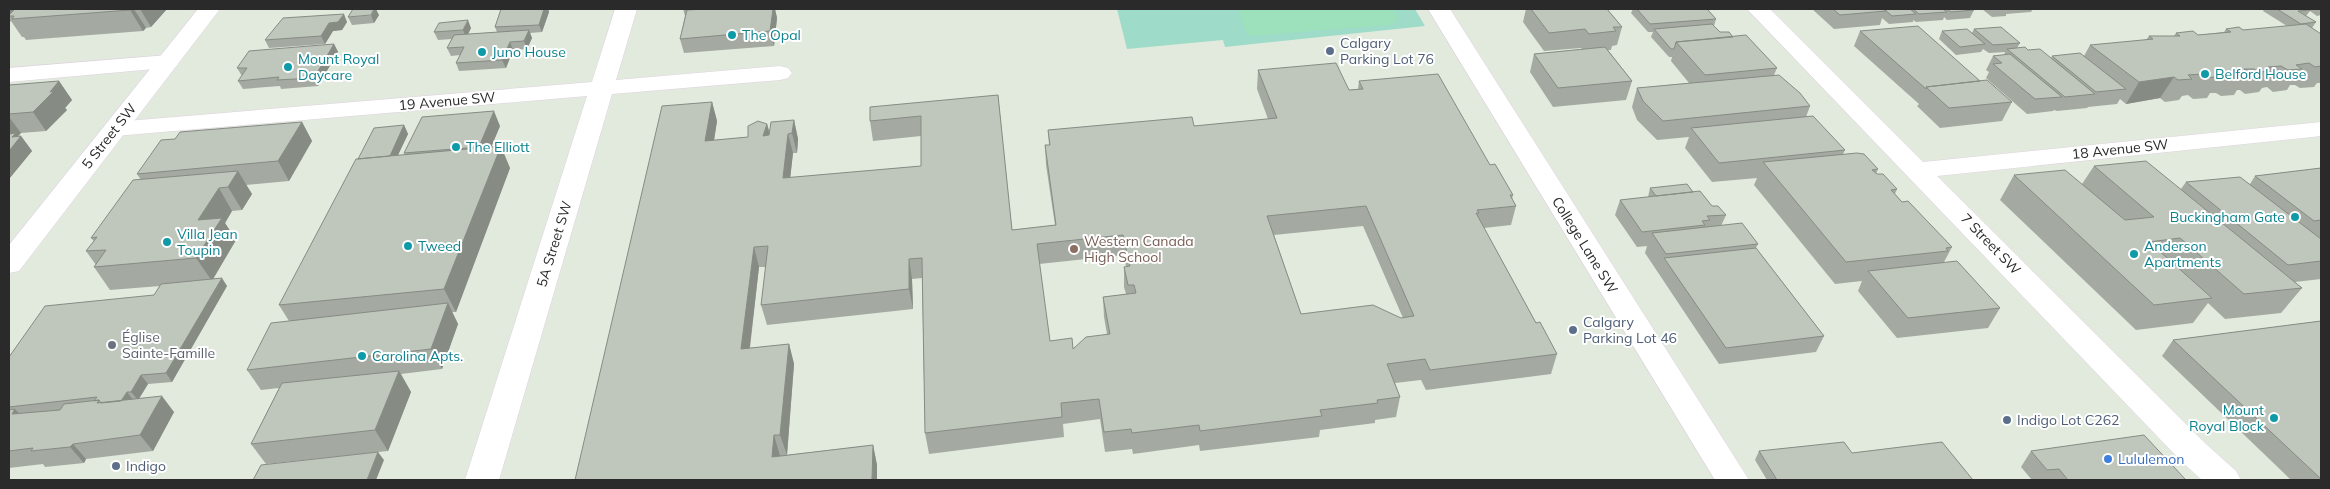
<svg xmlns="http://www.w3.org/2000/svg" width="2330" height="489" viewBox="0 0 2330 489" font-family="Mulish,sans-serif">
<rect width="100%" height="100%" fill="#e2eadd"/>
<path fill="#9fdbc9" d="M1117,9H1415L1425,26L1225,47L1223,40L1127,49Z"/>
<path fill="#9ce1bc" d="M1237,9H1393L1399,19L1391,25L1248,36Z"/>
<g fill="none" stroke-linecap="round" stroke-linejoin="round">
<defs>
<path id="minor" d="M615,9H637L616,80L780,66L788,68L792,73L788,78L780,80L612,94L499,480H465L587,96L115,136L106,134L103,129L106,124L115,122L592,82Z
M1428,9H1450L1749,480H1715Z
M1747,9H1770L1923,162L2321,122V136L1937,176L2206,444L2236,471L2241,480H2202L2182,462Z
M168,55L176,57L179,62L176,67L9,82V68Z"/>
<path id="tertiary" d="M198,9H220L19,271L9,273V245Z"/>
</defs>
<use href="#minor" stroke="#dfd2e1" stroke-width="1"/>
<use href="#tertiary" stroke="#dfd2e1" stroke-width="1"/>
<use href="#minor" fill="#fff" fill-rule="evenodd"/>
<use href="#tertiary" fill="#fff" fill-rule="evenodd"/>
</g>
<path fill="#a4aaa2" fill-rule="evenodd" d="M9,9H167L151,27L146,28L143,31L26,40L24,37H22L11,21L9,23Z
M501,9H548L549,12L542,32L530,33L532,38L527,49L513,50L506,68L459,71L456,63L460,55L451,56L447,48L452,39L438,40L434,32L471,28L468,34L497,32L495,27Z
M683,9H775L777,18L774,46L684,53L680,39L685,16Z
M1526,9H1607L1622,27L1617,45L1612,46L1611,50H1608L1632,81L1626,100L1553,107L1530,72L1534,54L1582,49L1581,48L1544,51L1523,22Z
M1633,9H1707L1716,19L1714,26L1720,32L1733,37L1777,68L1774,75L1810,106L1806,117L1845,150L1843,154L1878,169L1876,174L1897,189L1895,194L1902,202L1952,247L1944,262L2000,308L1988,328L1897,338L1858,291L1862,281L1835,284L1754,185L1757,178L1712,182L1685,148L1689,137L1657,140L1637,120L1632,107L1637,88L1689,83L1671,61L1672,57H1669L1651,37L1653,32H1648L1631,13Z
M1812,9H1972L1974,10L1970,18L1947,20L1944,17L1943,20L1916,22L1913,20V22L1889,24L1882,18L1880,25L1834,29Z
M1982,9H2033L2031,12L2006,14V16L1992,17Z
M2264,9H2321V15L2317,16L2310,11L2306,16L2316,22L2312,28L2321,34V83H2317L2314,87L2300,88L2295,85H2290L2287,90L2273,92L2267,87L2262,88L2259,92L2245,94L2240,90H2237L2234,95L2221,96L2216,93H2210L2207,98L2193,99L2188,95L2182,96L2179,100L2165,102L2160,98L2126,104L2120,99L2117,104L2088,107L2087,108L2057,111L2054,110L2053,111L2027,114L1986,78L1989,72L1986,70L1993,56L2004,55L2005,52L1989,53L1983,49L1981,52L1956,55L1939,39L1942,31L1972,33L1974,29L2020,43L2017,48L2028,50L2051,58L2052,56H2084L2090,45L2146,40L2149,36H2174L2176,33L2198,35L2224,32L2226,29L2243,30L2287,26L2263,11Z
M379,15L374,23L352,25L348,17Z
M347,22L342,30L333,31L325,44L269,48L265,40Z
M1860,31L1980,81L2012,102L2002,121L1940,128L1917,106L1919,104L1854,46Z
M334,44L338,52L318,86L281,89L280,86L243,89L238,81L242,76L237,68Z
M1258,70L1349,90L1358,89L1359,81L1490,165L1513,195L1512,199L1516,206L1511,225L1484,228L1536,323L1557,354L1551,374L1426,390L1421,380L1395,383L1400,397L1396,417L1375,420V423L1320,430L1319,437L1200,451L1199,445L1133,454L1132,449L1105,452L1100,419L1063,424L1064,437L929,454L925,433L922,278L912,279L913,309L767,325L761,305L766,267H759L750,348L789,344L794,364L787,455L873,445L877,465V480H575L712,102L717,121L714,140L748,137L767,124L770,133L794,120L798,139L797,153H793L790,178L921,166V136L873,141L870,121L998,95L1012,230L1055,225L1046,165L1045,145H1049L1048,130L1194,126L1268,119L1257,89ZM1363,226L1403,318L1301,314L1274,235ZM1124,255L1126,267H1124V287L1126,294L1103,297L1104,317L1107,334L1073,349L1050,341L1039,264Z
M59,81L72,100L65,108L67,110L46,131L21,133L18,136H21L32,151L9,179V83L10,85Z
M302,122L312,141L289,181L246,185L252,194L242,210L232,211L225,223L236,240L213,278L227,286L172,382L148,384L139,399L174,412L153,451L86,459L84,463L45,467L43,464L9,468V357L154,295L160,286L110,290L94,267L96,265L86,251L94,241L91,238L141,180L137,174Z
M404,125L408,134L398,155H405L404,153L500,126L491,147L510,168L456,312H452L458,324L442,369L401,374L411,392L388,451L266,464L251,444L279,388L261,390L247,370L289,321L279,305Z
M2094,166L2181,189L2186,182L2250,184L2255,176L2321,168V238H2320L2321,239V279L2295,282L2302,288L2281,313L2225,319L2208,303L2193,323L2136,330L2000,200L2014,175L2082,184Z
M1650,188L1693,192L1712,206L1726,215L1721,226L1758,244L1756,248L1824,336L1816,352L1719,364L1645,253L1647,246L1637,247L1615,215L1620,200L1648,197Z
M2321,321V480H2291L2162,356L2173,340Z
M1759,451L1852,453L1973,480H1767L1755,460Z
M2031,451L2186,480H2032L2021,467Z"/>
<path fill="#868b84" d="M9,9H19L14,16H9Z
M131,9H134L146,28L143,31L130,10Z
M140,9H167L151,27Z
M374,9H376L379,15L374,23L371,15Z
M544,9H548L549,12L542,32L539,25Z
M773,9H775L777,18L774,46L770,31Z
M344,14L347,22L342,30L333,31L325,44L321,36L329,23Z
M468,20L471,28L466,38L463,30Z
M529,30L532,38L527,49L524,41Z
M510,42L513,50L506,68L502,60Z
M334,44L338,52L318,86L314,78Z
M2174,77L2160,98L2126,104L2139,82Z
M59,81L72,100L65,108L67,110L46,131L33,112Z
M712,102L717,121L711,160L705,141Z
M494,111L500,126L485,162L479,147Z
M9,117L21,133L18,136H21L32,151L9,179V151L16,142L9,131Z
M794,120L798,139L797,153L792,133Z
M302,122L312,141L289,181L278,161Z
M767,124L772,143L763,136Z
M404,125L408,134L390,172L386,164Z
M788,134L793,153L788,198L783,178Z
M501,146L510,168L456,312L444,289Z
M238,171L252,194L242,210L228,187Z
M219,188L232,211L225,223L236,240L212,281L196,258L198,220Z
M754,247L759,267L747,370L741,349Z
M909,259L912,279L913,309L909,289Z
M222,278L227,286L172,382L166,373Z
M448,303L458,324L442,369L431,349Z
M789,344L794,364L787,455L780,435Z
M399,371L411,392L388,451L375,430Z
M141,375L148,384L138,400L131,392Z
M127,392L134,401L121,402Z
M162,396L174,412L153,451L140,435Z
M15,409L29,425L12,414Z
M774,435L780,456L772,457Z
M73,444L86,459L84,463L70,447Z
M873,445L877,465V480H872Z
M378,452L384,460L376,480H367Z"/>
<path fill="#bfc6bc" stroke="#868b84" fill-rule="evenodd" d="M15,9H131L130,10L12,19L14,16H9V15Z
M353,9H374L371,15L348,17Z
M501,9H544L539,25L495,27Z
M706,9H773L770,31L680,39L687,10Z
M1531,9H1607L1622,27H1613L1616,31L1589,34L1585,29L1549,33Z
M1637,9H1707L1716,19L1650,24Z
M1833,9H1883L1886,11L1840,15Z
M1884,9H1910L1916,14L1892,16Z
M1913,9H1943L1947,12L1919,14Z
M1947,9H1972L1974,10L1951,12Z
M2277,9H2310L2311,10L2298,11L2316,22L2301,24Z
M344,14L338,22L329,23L321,36L265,40L283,18Z
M468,20L463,30L434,32L439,23Z
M1712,24L1720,32H1729L1733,37L1676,42L1674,49H1671L1654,29Z
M2306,24L2321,34V66L2315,67L2309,63L2296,65L2302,69L2288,70L2281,66L2268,67L2273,71L2259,72L2254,69H2244L2249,73L2235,74L2230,71L2216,72L2221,76L2207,78L2202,74L2188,75L2192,79L2178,80L2174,77L2139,82L2090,45L2153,39L2149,36H2180L2176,33L2193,31L2198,35L2231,32L2226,29L2239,27L2243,30Z
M1918,26L1980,81L1926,87V89L1860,31Z
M2001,27L2020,43L1993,45L1974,29Z
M1967,29L1985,44L1960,47L1942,31Z
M529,30L524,41L510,42L502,60L456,63L464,47L447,48L454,35Z
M1746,35L1777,68L1705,75L1676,42Z
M334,44L314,78L277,80L279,77L238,81L247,68H237L249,51Z
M1605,47L1632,81L1558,88L1534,54Z
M2025,47L2028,50L2040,49L2095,94L2065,97L2007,49Z
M2080,53L2126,89L2096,92L2052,56Z
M2010,54L2062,97L2035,99L1993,64L2002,63L1993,56Z
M1336,63L1349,90L1363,89L1359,81L1438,74L1490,165L1495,164L1513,195H1510L1516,206L1477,210L1479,213H1476L1536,323L1540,322L1557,354L1430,370L1425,359L1387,364L1400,397L1377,400L1378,403L1320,410L1322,416L1200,431L1199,425L1132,433L1131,429L1104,432L1099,399L1061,403L1062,417L925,433L922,258L909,259V289L761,305L768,246L754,247L741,349L789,344L780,435H774L772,457L873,445L872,480H575L662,106L712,102L705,141L748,137V126L758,121L767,124L763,136L769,135L771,122L794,120L792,133L788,134L783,178L921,166V116L870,121V107L998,95L1012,230L1056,225L1045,145H1050L1048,130L1192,117L1194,126L1277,118L1258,70ZM1366,206L1414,316L1401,318L1373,305L1301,314L1267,216ZM1123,235L1130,266L1124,267L1128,285H1134L1136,293L1103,297L1110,334L1086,337L1073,349L1072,338L1050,341L1037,244Z
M1779,75L1800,93L1810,106L1663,121L1643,101L1637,88Z
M1987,80L2012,102L1949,108L1926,87Z
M59,81L50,92L54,91L33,112L9,114V85Z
M494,111L479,147L404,153L422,117Z
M1813,116L1845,150L1719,163L1691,128Z
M302,122L278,161L137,174L161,140L175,139L180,132Z
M404,125L390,156L358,159L374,128Z
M16,133L12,137L21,136L9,151V134Z
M501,146L444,289L279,305L356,159Z
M1857,153L1864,154L1878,169L1872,170L1877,174H1883L1897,189L1891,190L1902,202L1908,201L1952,247L1946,248L1948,251L1846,262L1763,162Z
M2146,161L2302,288L2244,294L2180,238L2149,242L2212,298L2154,305L2014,175L2065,170L2125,220L2154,217L2094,166Z
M2321,168V220L2314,221L2255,176Z
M238,171L228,187L219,188L198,220L222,218L196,258L94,267L106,250L86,251L97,237L91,238L133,180Z
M2240,177L2321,239V261L2288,265L2186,182Z
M1687,184L1693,192L1656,196L1650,188Z
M1700,191L1712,206H1718L1726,215L1707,216L1710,220L1702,221L1705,225L1642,232L1620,200Z
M1742,223L1758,244L1666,254L1652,233Z
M1756,248L1824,336L1726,348L1664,258Z
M1957,261L2000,308L1908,318L1868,271Z
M222,278L166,373L141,375L131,392H127L121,401L101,403L99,400L94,401L97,397L9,407V357L45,306L154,295L161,284Z
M448,303L431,349L247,370L271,323Z
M2321,321V479L2173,340Z
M399,371L375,430L251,444L282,383Z
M162,396L140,435L73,444L70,447L31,451L33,448L9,451V410L15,409L12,414L60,410L64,404L99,400L97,403Z
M2144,435L2186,480H2068L2059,469L2047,470L2031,451Z
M1844,442L1852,453L1942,442L1973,480H1777L1759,451Z
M378,452L367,480H253L261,465Z"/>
<g fill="#0f9aa8" stroke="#fff" stroke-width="2">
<circle cx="732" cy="35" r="5"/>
<circle cx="482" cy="52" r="5"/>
<circle cx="288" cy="67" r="5"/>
<circle cx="2205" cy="74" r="5"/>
<circle cx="456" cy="147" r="5"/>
<circle cx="2295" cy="217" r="5"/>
<circle cx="167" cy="242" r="5"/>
<circle cx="408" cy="246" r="5"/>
<circle cx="2134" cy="254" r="5"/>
<circle cx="362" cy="356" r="5"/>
<circle cx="2274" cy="418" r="5"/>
</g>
<g fill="#5c6f8a" stroke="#fff" stroke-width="2">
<circle cx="1330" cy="51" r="5"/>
<circle cx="1573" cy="330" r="5"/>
<circle cx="2007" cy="420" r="5"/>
<circle cx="116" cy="466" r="5"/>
</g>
<circle fill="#8d6e63" stroke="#fff" stroke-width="2" cx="1074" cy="249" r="5"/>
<circle fill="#6b7280" stroke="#fff" stroke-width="2" cx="112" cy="345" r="5"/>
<circle fill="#3f7fe0" stroke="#fff" stroke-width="2" cx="2108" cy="459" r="5"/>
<g text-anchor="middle" stroke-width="4" stroke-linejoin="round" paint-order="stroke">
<g font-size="14" fill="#0d838f" stroke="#fff" text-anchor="start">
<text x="742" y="40">The Opal</text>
<text x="492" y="57">Juno House</text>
<text x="298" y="64">Mount Royal<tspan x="298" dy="16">Daycare</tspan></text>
<text x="2215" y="79">Belford House</text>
<text x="466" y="152">The Elliott</text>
<text x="2285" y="222" text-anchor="end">Buckingham Gate</text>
<text x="177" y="239">Villa Jean<tspan x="177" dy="16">Toupin</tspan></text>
<text x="418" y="251">Tweed</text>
<text x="2144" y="251">Anderson<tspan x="2144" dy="16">Apartments</tspan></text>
<text x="372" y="361">Carolina Apts.</text>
<text x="2264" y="415" text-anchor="end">Mount<tspan x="2264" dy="16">Royal Block</tspan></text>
</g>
<g font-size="14" fill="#4e5e75" stroke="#fff" text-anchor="start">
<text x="1340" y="48">Calgary<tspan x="1340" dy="16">Parking Lot 76</tspan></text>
<text x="1583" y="327">Calgary<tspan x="1583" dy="16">Parking Lot 46</tspan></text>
<text x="2017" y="425">Indigo Lot C262</text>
<text x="126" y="471">Indigo</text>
</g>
<g font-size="14" fill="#2a2a2a" stroke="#fff">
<text transform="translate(447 101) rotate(-5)" y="5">19 Avenue SW</text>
<text transform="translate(109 136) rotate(-52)" y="5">5 Street SW</text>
<text transform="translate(2120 149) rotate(-6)" y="5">18 Avenue SW</text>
<text transform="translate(554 244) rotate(-73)" y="5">5A Street SW</text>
<text transform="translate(1991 244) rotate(46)" y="5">7 Street SW</text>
<text transform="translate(1585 245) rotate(58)" y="5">College Lane SW</text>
</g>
<g font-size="14" fill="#785e54" stroke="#fff" text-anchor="start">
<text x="1084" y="246">Western Canada<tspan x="1084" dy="16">High School</tspan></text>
</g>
<g font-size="14" fill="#5b616d" stroke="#fff" text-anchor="start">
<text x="122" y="342">Église<tspan x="122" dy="16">Sainte-Famille</tspan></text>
</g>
<g font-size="14" fill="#366cbe" stroke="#fff" text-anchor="start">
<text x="2118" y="464">Lululemon</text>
</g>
</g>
<rect width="2330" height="489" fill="none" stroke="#2a2a2a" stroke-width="20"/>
</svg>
